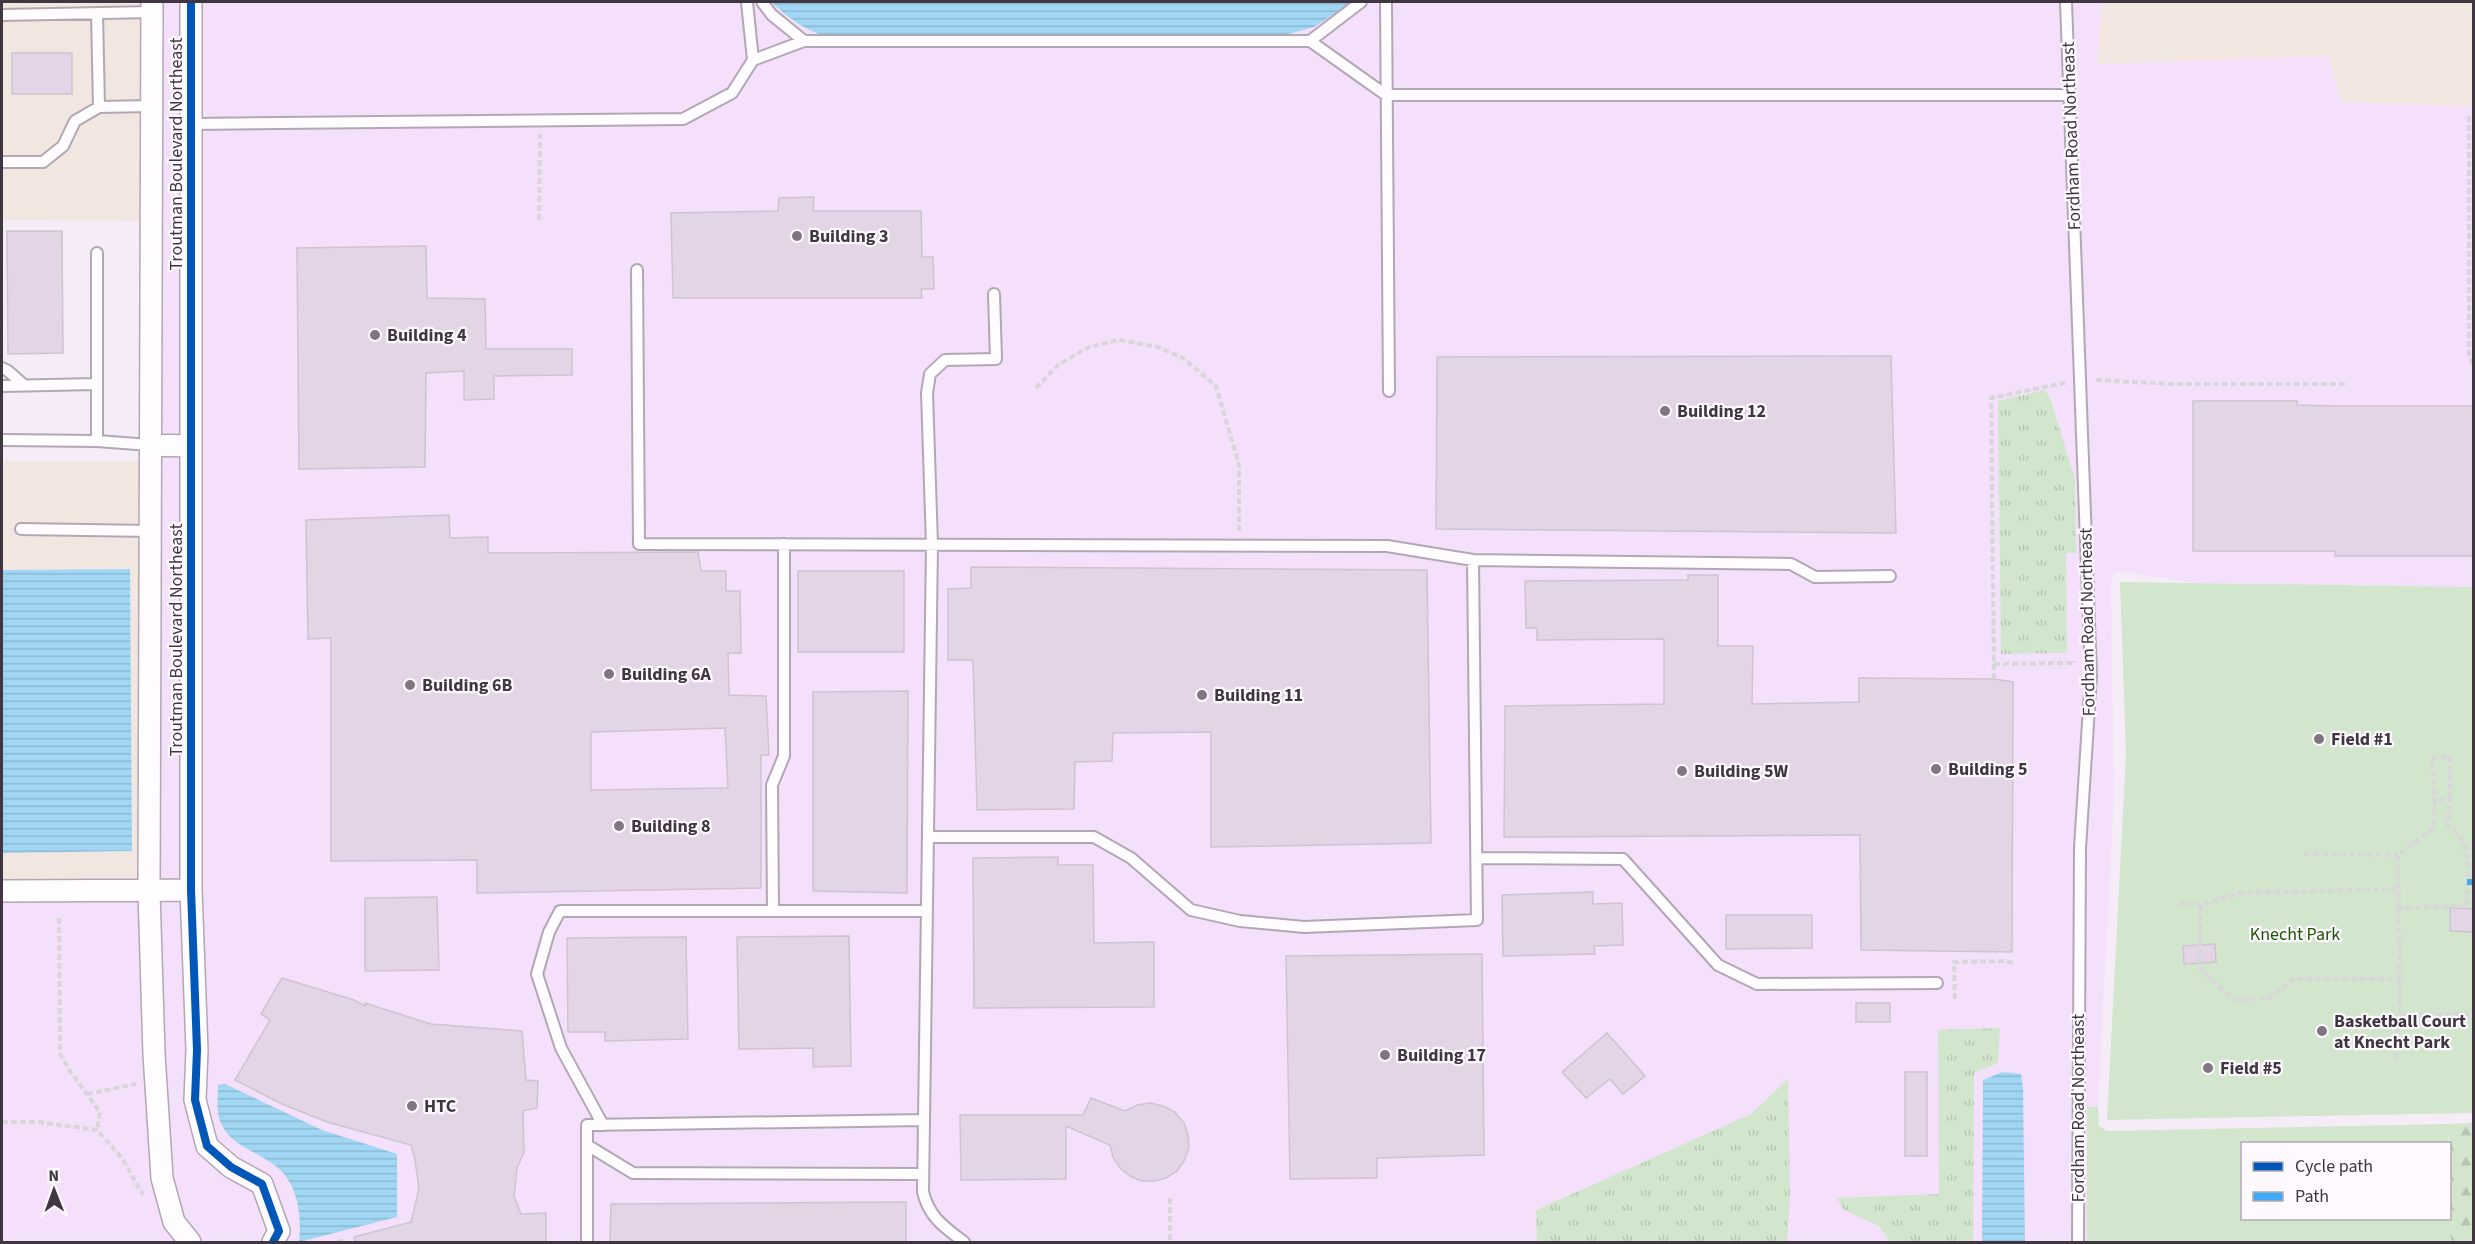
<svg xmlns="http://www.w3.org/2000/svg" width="2475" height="1244" viewBox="0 0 2475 1244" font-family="'Source Sans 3',sans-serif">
<defs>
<pattern id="grass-tufts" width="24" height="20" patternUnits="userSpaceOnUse" patternTransform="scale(1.5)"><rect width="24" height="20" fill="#d2e6cd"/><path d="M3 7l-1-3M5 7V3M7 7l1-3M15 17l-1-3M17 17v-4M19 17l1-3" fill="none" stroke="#b5c6b1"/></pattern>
<pattern id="forest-firs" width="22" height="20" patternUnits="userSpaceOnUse" patternTransform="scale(1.5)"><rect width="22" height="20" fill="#d2e6cd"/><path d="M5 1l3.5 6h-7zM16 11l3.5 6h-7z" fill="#b5c6b1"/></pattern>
<pattern id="water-rules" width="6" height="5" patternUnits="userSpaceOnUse" patternTransform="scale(1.5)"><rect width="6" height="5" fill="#a1d7f4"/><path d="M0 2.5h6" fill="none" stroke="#8cb9d2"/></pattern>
</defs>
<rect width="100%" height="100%" fill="#f6ecf8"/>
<path fill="#f2e6e1" d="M2,2H155L156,221L2,220Z
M2102,2H2473V107L2341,102L2097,64Z
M2,461H158L160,894L2,892V853L132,851L130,569L2,570Z"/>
<path fill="#f4e0fa" d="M155,2H771L794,23L1346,7L1352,2H2102L2097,64L2328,56L2341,102L2473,107V589L2192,583L2122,571L2114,574L2111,582L2114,798L2098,1107H2087V1242H2V892L160,893Z"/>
<path fill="url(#grass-tufts)" d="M2045,390L2050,398L2075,479L2076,553H2066L2067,653L2001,654L1998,401Z
M2000,1028L1998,1063L1974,1073L1973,1242H1890L1880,1227L1843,1209L1837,1198L1939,1194L1938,1030Z
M1788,1079L1790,1196L1787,1242H1537L1536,1210L1751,1114Z"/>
<path fill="url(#forest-firs)" d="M2473,1123V1242H2451L2448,1124Z"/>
<path fill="#d2e6cd" d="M2120,582L2473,587V1113L2107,1120L2126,754Z
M2087,1107H2098L2099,1126L2107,1131L2448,1124V1143L2242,1144V1218H2450V1190L2451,1242H2087Z"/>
<path fill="url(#water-rules)" d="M771,2H1352L1314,27L1274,38L838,40C808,32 794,23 771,2Z
M130,569L132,851L2,853V570Z
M2002,1072L2021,1074L2023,1087L2025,1242H1982L1983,1080Z
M225,1084L322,1130L397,1154V1217L299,1242C302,1215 298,1181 273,1164C253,1150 230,1145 220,1121C216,1111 218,1096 218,1085Z"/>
<path fill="#e3d5e6" stroke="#cdc4cf" stroke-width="1.5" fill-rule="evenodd" d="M12,53H72V94H12Z
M814,197L813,211H921L922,257H933L934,289H921L922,298H673L671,213L778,211L779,198Z
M7,231H62L63,353L8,354Z
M426,246L427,298L485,299L486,349H572V375L494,376V399L464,400V371L426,373L425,467L299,469L297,248Z
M1891,356L1896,533L1436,529L1437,357Z
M2193,401H2297V405L2335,406H2474V556H2335V551H2193Z
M449,515L450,538L488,537V553L698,552L701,571H726V591H740L741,653H728L729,695L766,696L769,755H761V888L477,893V860L331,861V638L308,639L306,520ZM725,728L728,788L591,790V732Z
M971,567L1427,570L1431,843L1211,847V732L1113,733L1112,761L1075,762L1074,809L977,810L973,660H948V589L971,588Z
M798,571H904V652H798Z
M1688,575H1718V646H1753L1752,704L1859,702V678L1994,679L2013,682L2012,952L1861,950L1860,835L1504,837L1505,706L1664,704V639L1537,640V628H1526L1525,581L1688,580Z
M908,691L907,893L813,891V692Z
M1058,857V865H1093L1094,943L1154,942V1007L974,1008L973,858Z
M1593,892V904L1622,903L1623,945L1594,946L1595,954L1503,956L1502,895Z
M437,897L439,970L365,971V898Z
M2450,908L2474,909V932L2450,931Z
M1726,915H1812V948L1726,949Z
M849,936L851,1066L813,1067V1048L739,1049L737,937Z
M686,937L688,1039L605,1041V1032H568L567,938Z
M2215,944L2216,962L2184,964L2183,946Z
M1482,954L1484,1155L1377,1158V1178L1290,1179L1286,956Z
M282,978L354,1000L365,1006V1003L431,1024L522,1031L526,1080L538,1081L537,1108L523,1111L524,1152L517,1168L514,1196L521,1214L546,1213V1242H355L354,1237L411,1222L419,1189L415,1160L411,1145L327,1122L282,1104L235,1080L270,1020L261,1014Z
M1856,1003H1890V1022H1856Z
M1607,1033L1645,1076L1623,1094L1610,1079L1586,1098L1562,1072Z
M1905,1072H1927V1156H1905Z
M1091,1098L1125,1111L1137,1105L1150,1103L1163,1106L1175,1112L1184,1123L1188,1135L1189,1148L1184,1161L1177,1171L1166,1178L1154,1181H1141L1130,1176L1120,1168L1113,1157L1110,1145L1066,1126V1179L961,1180L960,1115H1083Z
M906,1202V1242H610L611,1204Z"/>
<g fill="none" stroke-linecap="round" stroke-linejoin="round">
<defs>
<path id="lane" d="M762,2L772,15L804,41
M1386,2L1389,391
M2066,2L2091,676L2080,848L2078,1242
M97,13L99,107
M2,15L152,12
M1310,41L1361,2
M753,60L804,41H1310L1386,95H2070
M191,124L683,119L732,93L753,60L747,2
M2,162H43L63,146L75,121L99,107L151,106
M97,253V441L150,445
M637,270L639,544L1387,546L1473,560L1791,564L1815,577L1890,576
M2,368L8,371L24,385
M2,386L96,384
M2,440L97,441
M21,529L150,531
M928,837H1094L1131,858L1191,910L1240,921L1304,927L1477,920L1473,560
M1477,858L1623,859L1718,965L1757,984L1937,983
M773,911H927
M603,1125L561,1048L537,974L549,932L560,911H773L772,785L784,756V544
M587,1145L633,1173L923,1174
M587,1242V1125L924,1120
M964,1242C944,1227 929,1217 923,1192L932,545L927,393L930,374L945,360L996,359L994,294"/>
<path id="street" d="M152,2L149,892L154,1054L162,1178L174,1222L190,1242
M191,2V890L197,1050L195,1100L207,1146L231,1167L262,1184L279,1231L273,1242
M150,445L191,446
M2,891L191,890"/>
</defs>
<use href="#lane" stroke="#b1a8b3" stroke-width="14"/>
<use href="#street" stroke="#b1a8b3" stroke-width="24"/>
<path stroke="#d9d6da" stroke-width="4" stroke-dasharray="6 3" stroke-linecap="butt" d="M2469,116V356L2474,369
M539,220L540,134
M2096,380L2171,384H2347
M1036,388L1058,365L1089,347L1119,340L1158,347L1183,358L1216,386L1239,465V533
M1994,664L2074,663V661
M1994,679L1991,398L2065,383
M2304,854L2398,855
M2397,889L2240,893L2201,905L2199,968L2234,1000L2269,998L2294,979H2400
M2179,903L2201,905
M2397,908L2467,906C2466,880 2475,841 2448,826L2450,796
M59,918L60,1053L70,1071L100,1112L97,1130
M1955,999L1954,962L2005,961L2013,963
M2400,1015L2474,1014
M2395,1059L2400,1015L2398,855L2433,828L2435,802L2450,796V757L2432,758L2435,802
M87,1094L136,1084
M2,1122H38L97,1130L122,1158L143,1195
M1170,1198V1242
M338,1242L346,1239"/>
<use href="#lane" stroke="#fefcfe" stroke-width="10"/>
<use href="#street" stroke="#fefcfe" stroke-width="21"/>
<path stroke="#3fa9f5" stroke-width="6" stroke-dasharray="12 6" stroke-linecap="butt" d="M2467,882H2474"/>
<defs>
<path id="cycleway" d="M191,2V890L197,1050L195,1100L207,1146L231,1167L262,1184L279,1231L273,1242"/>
</defs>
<use href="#cycleway" stroke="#fef9ff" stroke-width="11"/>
<use href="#cycleway" stroke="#0057b8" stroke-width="8"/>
</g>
<g fill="#807682" stroke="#fef9ff" stroke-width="2">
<circle cx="797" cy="236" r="6"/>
<circle cx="375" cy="335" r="6"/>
<circle cx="1665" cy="411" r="6"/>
<circle cx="609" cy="674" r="6"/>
<circle cx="410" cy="685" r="6"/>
<circle cx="1202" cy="695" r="6"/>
<circle cx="2319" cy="739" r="6"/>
<circle cx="1936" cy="769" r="6"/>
<circle cx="1682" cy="771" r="6"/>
<circle cx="619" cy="826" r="6"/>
<circle cx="2322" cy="1031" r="6"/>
<circle cx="1385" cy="1055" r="6"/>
<circle cx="2208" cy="1068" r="6"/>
<circle cx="412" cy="1106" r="6"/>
</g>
<g text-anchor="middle" stroke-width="4.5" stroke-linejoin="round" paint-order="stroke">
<g font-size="18" fill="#403642" stroke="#fef9ff">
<text transform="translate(2071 136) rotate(-92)" y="6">Fordham Road Northeast</text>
<text transform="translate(176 154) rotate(-90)" y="6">Troutman Boulevard Northeast</text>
<text transform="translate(2087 622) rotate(-91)" y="6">Fordham Road Northeast</text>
<text transform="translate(176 640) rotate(-90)" y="6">Troutman Boulevard Northeast</text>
<text transform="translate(2078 1108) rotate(-90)" y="6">Fordham Road Northeast</text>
</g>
<g font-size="18" font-weight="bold" fill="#403642" stroke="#fef9ff" text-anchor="start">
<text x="809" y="242">Building 3</text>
<text x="387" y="341">Building 4</text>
<text x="1677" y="417">Building 12</text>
<text x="621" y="680">Building 6A</text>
<text x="422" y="691">Building 6B</text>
<text x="1214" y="701">Building 11</text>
<text x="2331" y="745">Field #1</text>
<text x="1948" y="775">Building 5</text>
<text x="1694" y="777">Building 5W</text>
<text x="631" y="832">Building 8</text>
<text x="2334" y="1027">Basketball Court<tspan x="2334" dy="21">at Knecht Park</tspan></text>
<text x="1397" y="1061">Building 17</text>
<text x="2220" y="1074">Field #5</text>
<text x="424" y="1112">HTC</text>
</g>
<g font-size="18" fill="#1b5703" stroke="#fef9ff">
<text x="2295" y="940">Knecht Park</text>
</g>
</g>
<rect width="2475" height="1244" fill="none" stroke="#403642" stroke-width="6"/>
<rect x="2241" y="1142" width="210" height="78" fill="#fef9ff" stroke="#b2abb3" stroke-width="1.5"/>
<rect x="2253" y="1162" width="30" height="9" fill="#0057b8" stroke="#b2abb3" stroke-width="1.5"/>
<text x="2295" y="1172" font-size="18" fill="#403642">Cycle path</text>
<rect x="2253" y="1192" width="30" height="9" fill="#3fa9f5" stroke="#b2abb3" stroke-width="1.5"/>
<text x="2295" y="1202" font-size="18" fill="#403642">Path</text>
<g transform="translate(54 1190) rotate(359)" stroke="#fef9ff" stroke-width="4.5" paint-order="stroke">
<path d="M0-4.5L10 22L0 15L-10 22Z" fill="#403642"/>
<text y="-9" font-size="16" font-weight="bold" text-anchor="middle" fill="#403642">N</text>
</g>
</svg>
